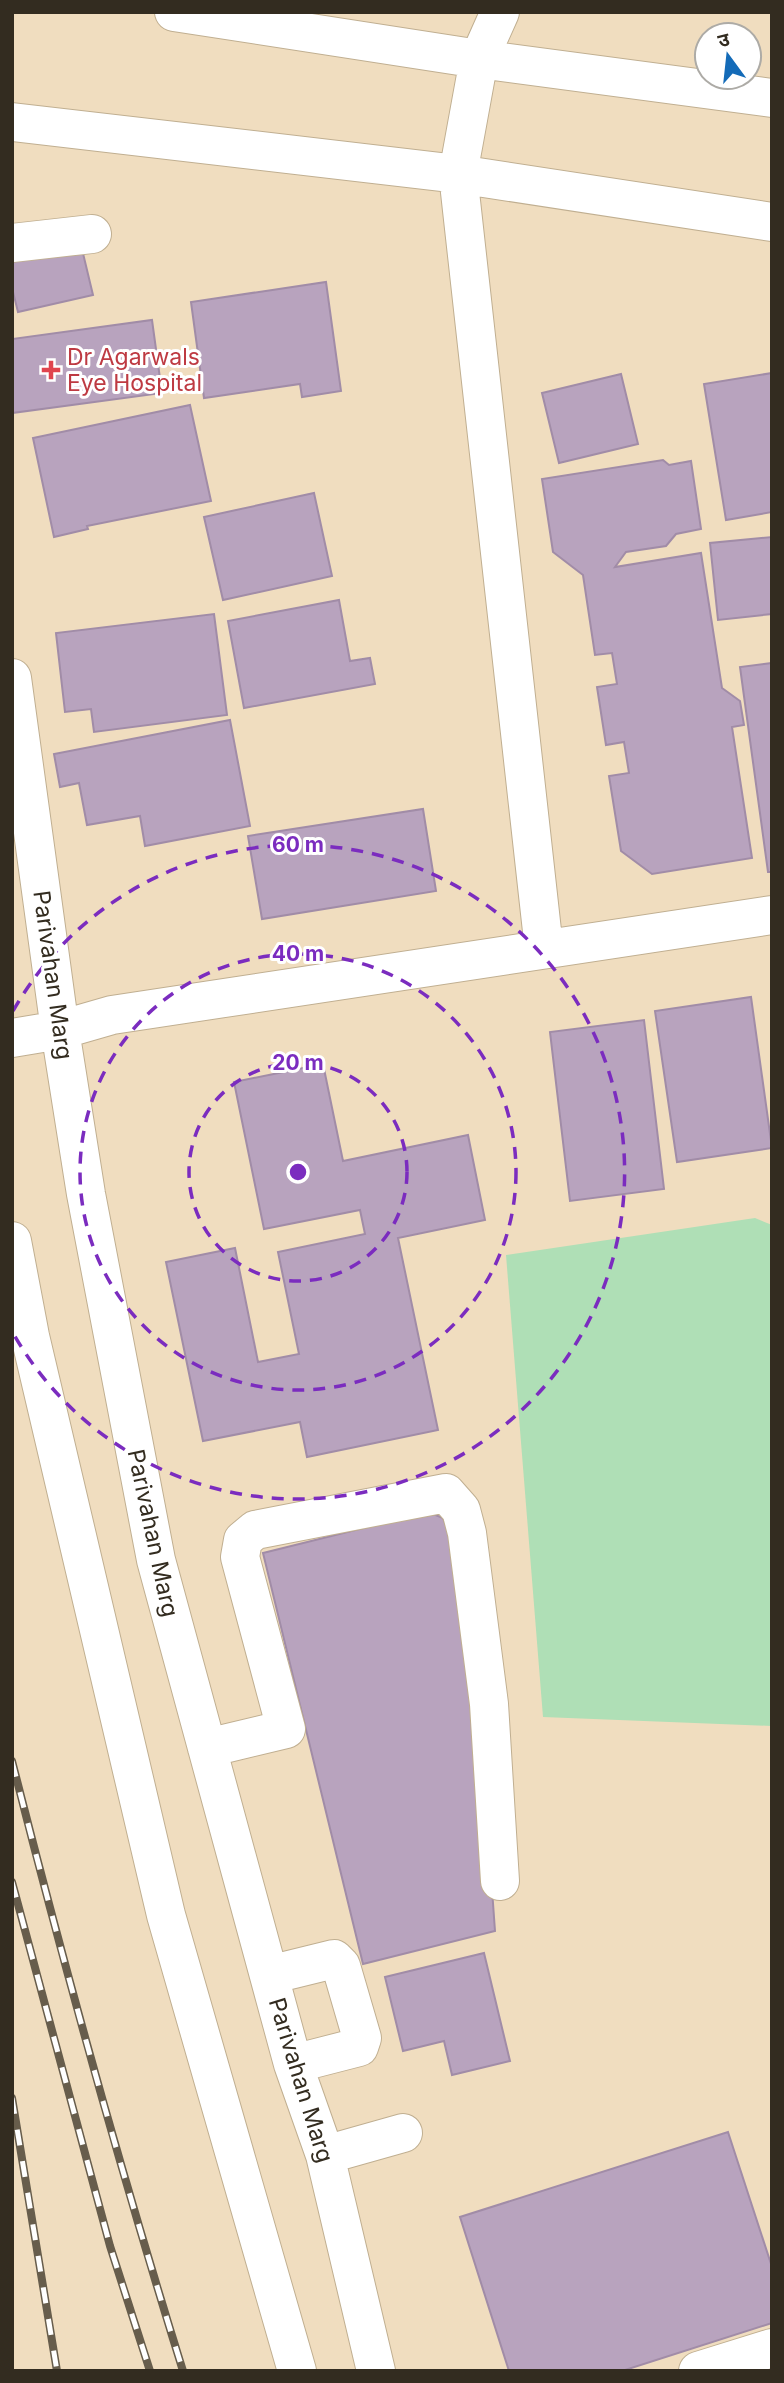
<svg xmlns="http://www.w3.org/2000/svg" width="784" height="2383" viewBox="0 0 784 2383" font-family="Inter,'Noto Sans Devanagari',sans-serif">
<rect width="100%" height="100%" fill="#f0ddbf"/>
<path fill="#afdfb6" d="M755,1218L772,1225V1726L543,1717L506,1255Z"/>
<path fill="#b8a3be" stroke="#a18ca7" stroke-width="2" d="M81,245L93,295L18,312L12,288V260Z
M326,282L341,391L302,397L300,384L204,398L191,302Z
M152,320L162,393L12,413V339Z
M772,373V512L726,520L704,384Z
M621,374L638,444L559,463L542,393Z
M190,405L211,501L87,526L88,529L54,537L33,438Z
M663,460L669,465L691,461L701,529L676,534L666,546L626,552L615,567L701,553L722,688L740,701L744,725L732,727L752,858L652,874L621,851L609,776L629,773L624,742L606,745L597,687L617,684L612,653L595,655L583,575L553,552L542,479Z
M314,493L332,576L223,600L204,517Z
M772,537V614L718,620L710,543Z
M339,600L350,661L370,658L375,684L244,708L228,621Z
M214,614L227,715L94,732L91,709L65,712L56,633Z
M772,663V872H768L740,667Z
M230,720L250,826L145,846L140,816L87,825L79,783L60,787L54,754Z
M423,809L436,891L262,919L248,836Z
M751,997L772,1148L677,1162L655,1011Z
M644,1020L664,1189L570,1201L550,1032Z
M323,1064L343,1161L468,1135L485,1220L398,1238L438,1430L307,1457L300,1422L203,1441L166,1262L235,1248L258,1362L299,1354L278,1252L365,1234L360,1210L264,1229L234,1082Z
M428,1512L443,1518L449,1533L473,1626L495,1931L363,1964L263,1553Z
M484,1953L510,2061L452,2075L444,2041L403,2051L385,1977Z
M728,2132L772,2267V2323L622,2371H509L460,2217Z"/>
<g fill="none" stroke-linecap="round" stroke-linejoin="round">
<defs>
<path id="minor" d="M174,12L479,59L772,98
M500,12L479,59L458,174L544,949
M12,122L458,174L772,222
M12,243L92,234
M12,678L60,1030L86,1194L156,1560L293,2064L325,2155L376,2371
M12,1038L60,1030L112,1015L772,915
M12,1241L30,1336L166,1915L297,2371
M207,1748L286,1729L240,1557L243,1540L255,1530L446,1493L461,1510L467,1533L489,1704L500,1881
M269,1975L334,1959L341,1966L362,2038L359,2047L293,2064
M325,2155L403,2133
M698,2371L772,2348"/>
</defs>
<use href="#minor" stroke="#c0af91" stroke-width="40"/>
<use href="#minor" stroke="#fff" stroke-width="38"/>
<defs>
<path id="rail" d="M12,1761C64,1966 120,2169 183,2371
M12,1882L110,2246L150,2371
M12,2098L57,2371"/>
</defs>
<use href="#rail" stroke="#675d4c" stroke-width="8"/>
<use href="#rail" stroke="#fff" stroke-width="5" stroke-dasharray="16" stroke-linecap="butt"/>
</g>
<g fill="none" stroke="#7b2cbf" stroke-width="3.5" stroke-dasharray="12 9">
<circle cx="298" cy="1172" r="109"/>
<circle cx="298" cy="1172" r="218"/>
<path d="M13 1011A327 327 0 1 1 13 1333"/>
</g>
<path fill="#e0444e" stroke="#fff" stroke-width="2.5" d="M47.5 359.5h7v7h7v7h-7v7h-7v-7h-7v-7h7z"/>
<g text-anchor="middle" stroke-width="6" stroke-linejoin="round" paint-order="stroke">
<g font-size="23" fill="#be3a42" stroke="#fff" text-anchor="start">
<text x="67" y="365">Dr Agarwals<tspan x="67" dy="26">Eye Hospital</tspan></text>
</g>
<g font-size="23" fill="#332c20" stroke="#fff">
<text transform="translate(53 975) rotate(82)" y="8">Parivahan Marg</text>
<text transform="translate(153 1533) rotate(78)" y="8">Parivahan Marg</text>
<text transform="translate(301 2080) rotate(73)" y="8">Parivahan Marg</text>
</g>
</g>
<circle cx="298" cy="1172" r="10" fill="#7b2cbf" stroke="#fff" stroke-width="3.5"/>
<g font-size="21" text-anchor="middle" font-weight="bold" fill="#7b2cbf" stroke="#fff" stroke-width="6" stroke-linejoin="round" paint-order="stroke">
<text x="298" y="852">60 m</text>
<text x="298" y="961">40 m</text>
<text x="298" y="1070">20 m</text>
</g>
<rect width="784" height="2383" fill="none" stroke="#332c20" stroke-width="28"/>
<g transform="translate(728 56) rotate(345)"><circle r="33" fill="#ffffff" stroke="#adaba6" stroke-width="2"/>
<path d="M0-5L12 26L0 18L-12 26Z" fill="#146bb8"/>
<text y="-10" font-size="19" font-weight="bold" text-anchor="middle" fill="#332c20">उ</text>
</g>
</svg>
